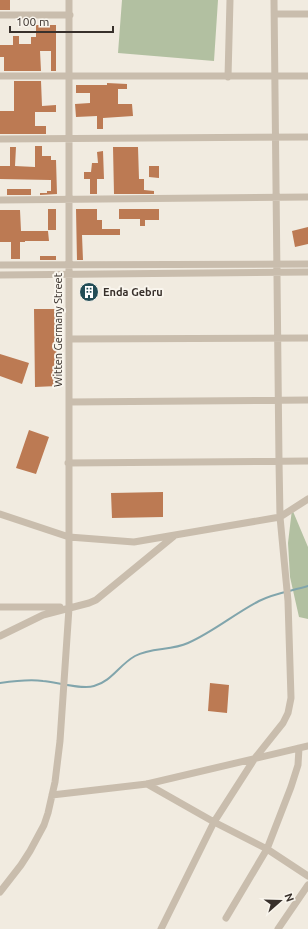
<svg xmlns="http://www.w3.org/2000/svg" width="308" height="929" viewBox="0 0 308 929" font-family="Ubuntu,sans-serif">
<rect width="100%" height="100%" fill="#f1ebe0"/>
<path fill="#b2c0a1" d="M122,0H218L214,61L118,53Z
M292,509L308,547V619L299,617L290,577L288,543Z"/>
<g fill="none" stroke-linecap="round" stroke-linejoin="round">
<path stroke="#81a5ac" stroke-width="2" d="M0,683C14,681 28,679 43,681C56,682 82,690 94,686C112,681 119,665 135,656C151,647 171,651 188,643C213,632 234,614 259,601C274,593 292,591 308,586"/>
</g>
<path fill="#bc7a53" d="M0,0H10V10H0Z
M36,25H56V71H51V51H40L41,71H4V57H0V45H13V36H19V44H31V37H36Z
M14,81H41L42,106L56,105V112H35V126H46V134H0V111H14Z
M107,83L127,84V89H118V104H132L133,116L103,118V129H97V116L76,117L75,104L90,103V93H76V85H107Z
M35,146H42V156H51V160H56L57,194L40,195V193H47V191H51V180L0,179V166H10V147H16L15,166L35,167Z
M113,147H138L139,179H144V190L154,191V194H114Z
M103,151L104,179H97V194H90V179H84V172H91L92,163H98L97,152Z
M149,166H159V178L149,177Z
M7,189H31V195H7Z
M48,209H56V230H48Z
M76,209H97V220H102V229H120V235H82L83,260H77Z
M119,209H159V220H145V226H140V219H119Z
M0,210H20L21,231H48L49,241H25V242H20V259H11V242H0Z
M308,227V244L295,247L292,231Z
M40,256H56V260H40Z
M84,286H94V298L85,299Z
M34,309H56L57,386L35,387Z
M0,354L29,363L22,384L0,376Z
M29,430L49,437L36,474L16,468Z
M163,492V517L112,518L111,493Z
M210,683L229,685L227,713L208,711Z"/>
<g fill="none" stroke-linecap="round" stroke-linejoin="round">
<path stroke="#c9bdad" stroke-width="7" d="M275,14H308
M0,15H70
M0,76H308
M228,77L230,0
M0,139L308,137
M0,200L308,197
M0,265L308,264
M0,275L308,272
M69,339L308,338
M69,402L308,400
M68,463L308,461
M0,514L69,537L134,542L280,517L308,499
M0,607H60
M0,636L43,615L89,603L96,600L174,536
M147,784L214,822L267,849L308,876
M52,795L147,784L308,746
M0,892L21,865L30,851L44,825L48,813L55,782L60,741L69,608V0
M226,918L267,849L291,787L298,765L299,748
M161,929L214,822L255,758L283,723L288,713L291,698L288,601L280,517L279,461L274,0
M278,929L308,885"/>
</g>
<defs>
<symbol id="building-disc" viewBox="-11 -11 22 22"><circle r="9.5" fill="#234d56" stroke="#f9f5ed"/><path d="M-4-6H4V6H1V3H-1V6H-4ZM-2.5-4.3h1.7v1.8h-1.7ZM.8-4.3h1.7v1.8H.8ZM-2.5-1h1.7V.8h-1.7ZM.8-1h1.7V.8H.8Z" fill="#fff"/></symbol>
</defs>
<g fill-rule="evenodd">
<use href="#building-disc" x="78" y="281" width="22" height="22"/>
</g>
<g text-anchor="middle" stroke-width="4" stroke-linejoin="round" paint-order="stroke">
<g font-size="11" font-weight="bold" fill="#38302b" stroke="#f9f5ed" text-anchor="start">
<text x="103" y="296">Enda Gebru</text>
</g>
<g font-size="11" fill="#38302b" stroke="#f9f5ed">
<text transform="translate(58 330) rotate(-90)" y="4">Witten Germany Street</text>
</g>
</g>
<g transform="translate(280 901) rotate(70)" stroke="#f9f5ed" stroke-width="3" paint-order="stroke">
<path d="M0-3L7 15L0 10L-7 15Z" fill="#38302b"/>
<text y="-6" font-size="11" font-weight="bold" text-anchor="middle" fill="#38302b">N</text>
</g>
<path d="M10 26v6h103v-6" fill="none" stroke="#38302b" stroke-width="2"/>
<text x="16" y="26" font-size="12" fill="#38302b" stroke="#f9f5ed" stroke-width="3" paint-order="stroke">100 m</text>
</svg>
